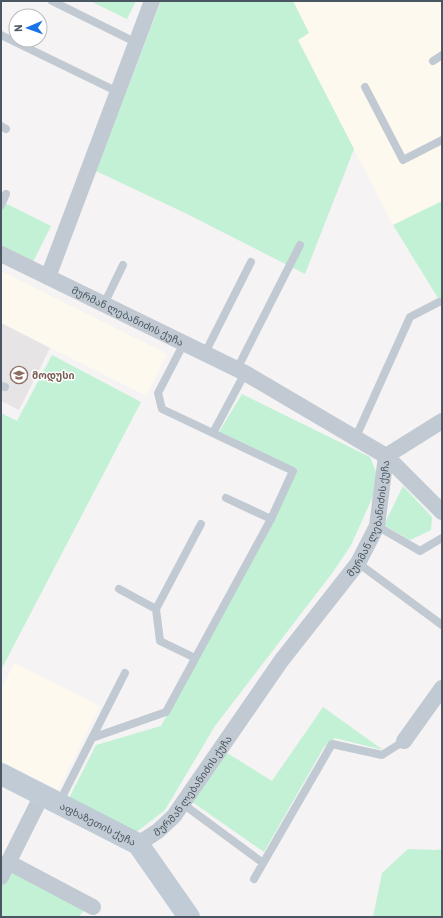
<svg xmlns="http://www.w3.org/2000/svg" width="443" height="918" viewBox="0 0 443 918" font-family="Barlow,'Noto Sans Georgian',sans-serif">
<rect width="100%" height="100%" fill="#f5f3f3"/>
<path fill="#fdf9ef" d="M293,1H442V201L393,225L298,40L309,33Z
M1,271L167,354L146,396L1,323Z
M14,663L100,706L58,790L1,761V690Z"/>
<path fill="#e6e4e5" d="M1,323L50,348L19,410L1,401Z"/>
<path fill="#c3f1d5" d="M90,1H136L127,19Z
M161,1H293L309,33L298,40L354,149L305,274L185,213L96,171Z
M1,201L51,226L32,264L1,249Z
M442,201V298H438L393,225Z
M52,355L141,402L1,670V413L17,421Z
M242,394L370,457L380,481L351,545L333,572L215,726L165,810L134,834L68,800L96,745L161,726L275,516L297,469L219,432Z
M403,486L432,517L431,530L410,540L384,525Z
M323,707L383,750L335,738L324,747L264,852L191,801L224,751L272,781Z
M408,849L436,850L442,849V917H373L382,873Z
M10,869L87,908L78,917H1V887Z"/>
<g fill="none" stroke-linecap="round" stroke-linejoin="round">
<path stroke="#c1cad2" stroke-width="8" d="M52,1L137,43
M1,35L118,92
M433,61L442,55
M365,87L403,160L442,140
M1,126L6,129
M1,205L6,194
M104,304L123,265
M184,343L158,393L162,409L293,471L271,519L226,498
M205,353L251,262
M237,369L300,245
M1,386L5,387
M213,433L245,373
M355,439L410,317L439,302H442
M377,526L420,551L442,538
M358,563L442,625
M119,589L156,609L160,641L195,658
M156,609L201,524
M92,738L166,712L271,519
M59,803L125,673
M183,804L263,863
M254,879L332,744L382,755L404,741"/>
<g stroke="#c1cad2" stroke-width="16">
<path id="s1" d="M1,254L245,373L386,456L442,512"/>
<path d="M48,277L152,1"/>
<path d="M386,456L442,421"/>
<path d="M404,741L442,688"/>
<path id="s2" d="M138,844L158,831L174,816L281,661L358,563L377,526L386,456"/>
<path d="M8,862L93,907"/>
<path d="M1,877L42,795"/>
</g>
<path stroke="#c1cbd6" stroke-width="22" id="s3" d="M1,774L138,844L189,917"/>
</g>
<defs>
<symbol id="university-ring" viewBox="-11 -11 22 22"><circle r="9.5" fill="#fff" stroke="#8d6e63" stroke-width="1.5"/><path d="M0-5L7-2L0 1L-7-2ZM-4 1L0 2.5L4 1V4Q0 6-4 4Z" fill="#8d6e63"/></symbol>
</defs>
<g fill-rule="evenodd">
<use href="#university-ring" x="9" y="365" width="20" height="20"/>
</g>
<g text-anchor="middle" stroke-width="3" stroke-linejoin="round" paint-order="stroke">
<g font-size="10" fill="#4a5661" stroke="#fff">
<text dy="4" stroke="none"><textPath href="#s1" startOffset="141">მურმან ლებანიძის ქუჩა</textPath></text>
<text dy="4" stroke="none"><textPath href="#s2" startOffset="405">მურმან ლებანიძის ქუჩა</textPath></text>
<text dy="4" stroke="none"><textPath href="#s2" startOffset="81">მურმან ლებანიძის ქუჩა</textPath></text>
<text dy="4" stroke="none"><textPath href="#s3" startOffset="109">აფხაზეთის ქუჩა</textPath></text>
</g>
<g font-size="10" font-weight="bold" fill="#785e54" stroke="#fff" text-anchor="start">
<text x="32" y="379">მოდუსი</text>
</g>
</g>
<rect width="443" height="918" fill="none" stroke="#4a5661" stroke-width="4"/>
<g transform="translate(28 28) rotate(268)"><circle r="19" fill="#ffffff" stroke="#b7bbc0"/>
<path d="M0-3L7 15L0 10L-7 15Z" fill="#1a73e8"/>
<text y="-6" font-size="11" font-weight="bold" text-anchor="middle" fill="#4a5661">N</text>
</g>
</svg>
